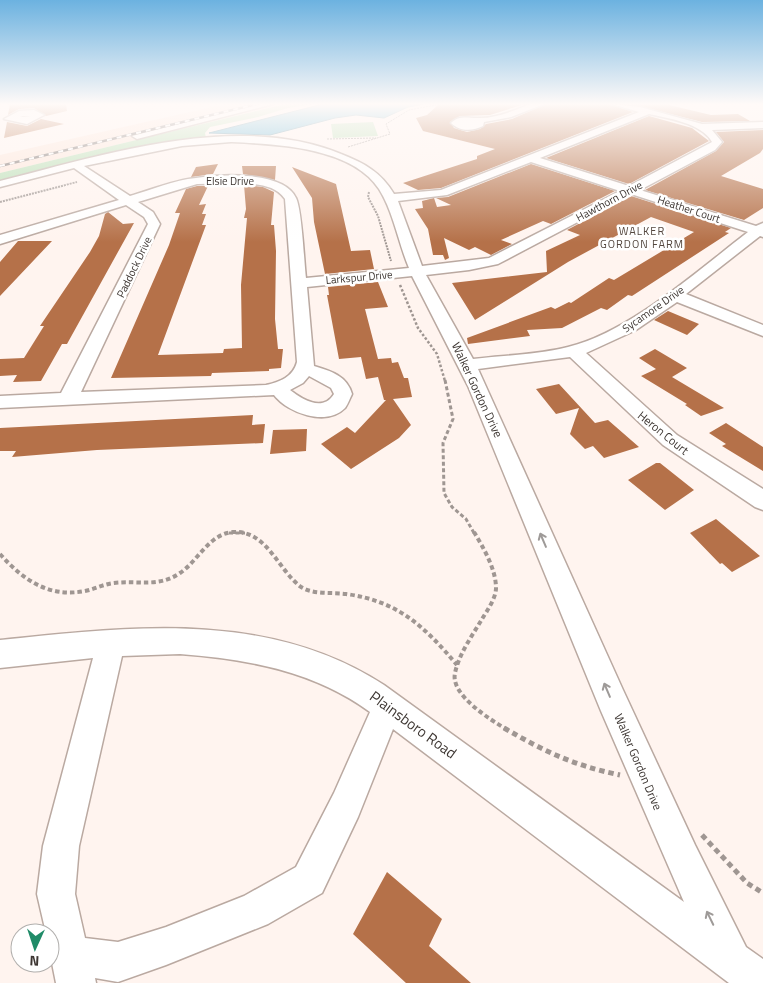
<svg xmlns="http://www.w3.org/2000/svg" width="763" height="983" viewBox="0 0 763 983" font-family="'Titillium Web',sans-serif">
<rect width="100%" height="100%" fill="#fff4ef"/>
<path fill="#fde4d7" d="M225,104H285L0,173V155Z"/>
<path fill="#b4ddb0" d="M285,104H313L288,108L258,117L210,127L205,133L206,138L142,146L0,182V173Z
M373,122L378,136L333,138L331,124Z"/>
<path fill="#52b0d4" stroke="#4c8ba3" d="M323,104H424L408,107L384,118L356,115L335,118L270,135L209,133Z"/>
<path fill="#b57149" d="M10,104H66L67,111L46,116L34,108L19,109L8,115Z
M439,104H525L490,115L460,116L450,122L454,128L467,132L480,129L486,124L512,119L546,104H610L633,112L441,188L418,190L403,183L477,159V156L495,149L423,131L416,118L427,115Z
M631,104H665L711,115L738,114L750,121L702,122Z
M649,116L692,128L709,141L629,184L546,158Z
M41,119L64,124L4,138L7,122L27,126Z
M763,130V149L760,153L721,176L763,189V208L744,220L645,190L716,151L724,142L716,132Z
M218,164L213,174L191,177L196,167Z
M531,164L615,191L551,224L543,221L501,240L512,244L491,255L475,247L469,250L444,238L449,258L445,260L443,255H433L428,229L415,209L423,208L422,201L434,198L437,207L451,205L436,198L448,197Z
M242,166H276L275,180L243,174Z
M292,167L336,184L351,251L370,250L374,269L325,274L314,222L312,198Z
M244,185L263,187L274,192L271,225H274L276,251L275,319L278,349H283L281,368L269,369V371L212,373L211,376L111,378L169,245L180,213H175L186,189L197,186H208L199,205L206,204L202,214H206L202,225H206L158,355L223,353L224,349L242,348L241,285L247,218H244L246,209Z
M631,196L731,228L725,232L729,233L632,296L628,295L607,310L601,308L562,328L527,330L530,336L468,344L467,338L551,307L555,309L569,302L571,303L609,278L614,280L694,232L651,217L568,262L475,320L452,283L547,272L546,251L580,235L567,230Z
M108,212L123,224L134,223L67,344H62L41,381L13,382L17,375L0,376V359L24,358L44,326H40L90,252L99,236L105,214Z
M18,241H52L0,296V262Z
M378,282L388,307L365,309L378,359L391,358L392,363L398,362L404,378H408L412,397L393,399L411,425L399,438L351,469L321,444L347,427L355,433L386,400H384L378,377L366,379L361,357L339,359L327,295H329L328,287Z
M668,311L699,324L687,335L654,320Z
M655,349L687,368L672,377L724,408L701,416L685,405L687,404L641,376L656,369L639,358Z
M559,384L595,423L608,420L639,447L604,458L593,446L585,449L570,434L579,408L556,414L536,389Z
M253,415L252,425L265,424L263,443L97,450L12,457L16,451H0V428Z
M726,423L763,447V471L722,446L726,444L709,433Z
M307,429L306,451L270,454L273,430Z
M656,463H660L694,490L665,510L628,480Z
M716,519L760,556L732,572L722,563L720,564L690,533Z
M387,872L442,919L429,946L471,983H406L353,934Z"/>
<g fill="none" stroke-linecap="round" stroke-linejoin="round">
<defs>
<path id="minor" d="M258,104H273L137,139L132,136Z
M531,104H544L511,117L484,122L483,126C473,131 460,132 451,123C459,115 467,118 477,118C495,119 515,110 531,104Z
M612,104L640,107L702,124L763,122V128L712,130L722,142L715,150L640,190L756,226L763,223V237L760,236L686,294L763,325V336L677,302L636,330L586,353L677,435L763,489V510L755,507L663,445L570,357L478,369L623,690L695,845L746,947L763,959V983H729L393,729L358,817L322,893L268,924L166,965L118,982L95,978L96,983H56L50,953V933H46L37,894L43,846L93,658L0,668V640C130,627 267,609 384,685L684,902L601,711L468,386L412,276L307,287L314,366C331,371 347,376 352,394C350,398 348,404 345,408C326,427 288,413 274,395L0,408V396L61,393L148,224L144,217L126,205L0,244V235L119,200L74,168L0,187V181C103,155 238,111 341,154C364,163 381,172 394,194L441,190L639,112ZM649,114C667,118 702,123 712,142L629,186L540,158ZM231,142C276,144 352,147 379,189C394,213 398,242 409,268L306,278C304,262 302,210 296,198C284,171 222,174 196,178C174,180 151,190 130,196L84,166L182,146ZM531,162L620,191L489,258L422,266L398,201L447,195ZM247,183C262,185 276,186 285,199L297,362C293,377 280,382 266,385L81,392L160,224L153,212L138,202L197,184ZM631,194L748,232C697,271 630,332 568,347C537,355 505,355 473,359L426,275L469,270L498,264ZM309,376L331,388L334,394C323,412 303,400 290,390L303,383ZM180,654C247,659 314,671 370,712L334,793L296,867L244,896L166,927L118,942L85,938L75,894L79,846L122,656Z
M34,110L44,115L27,124L4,119L19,111ZM23,116H31L20,117Z"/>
</defs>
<use href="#minor" stroke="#baa9a1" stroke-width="3"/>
<path stroke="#9f9692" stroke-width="1" stroke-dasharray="2 1" stroke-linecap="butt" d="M327,139L376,138
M348,147L390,134L386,124L409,110L441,104"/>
<path stroke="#9f9692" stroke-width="2" stroke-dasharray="2 1" stroke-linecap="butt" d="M369,192L368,197L378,216L391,261
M0,202L77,182"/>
<path stroke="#9f9692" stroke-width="2.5" stroke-dasharray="2.5 2" stroke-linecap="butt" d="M400,285L418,328L437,354L445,381"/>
<path stroke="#9f9692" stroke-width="3" stroke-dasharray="4 2.5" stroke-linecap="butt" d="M445,380L453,419L443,443L444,493L452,507L466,519L474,533
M229,533H245"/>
<path stroke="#9f9692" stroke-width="4" stroke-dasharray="4.5 3" stroke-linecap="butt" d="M474,532C483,547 496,569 496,588C496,598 487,611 482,619C472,636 459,654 455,673C450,695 491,720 506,729
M0,554C23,580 49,598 85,591C95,589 104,584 114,583C139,580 158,588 180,573C198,561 209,534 233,532C267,530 278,570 301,587C314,595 331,592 346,594C398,601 424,626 457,665"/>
<path stroke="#9f9692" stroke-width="5" stroke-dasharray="5.5 4" stroke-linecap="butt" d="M504,728C546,752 572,765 620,775
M702,835L747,883L763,893"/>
<use href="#minor" fill="#fff" fill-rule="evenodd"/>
<defs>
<path id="rail" d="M0,166L257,104"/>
</defs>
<use href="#rail" stroke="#736a66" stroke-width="2.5"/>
<use href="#rail" stroke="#fff" stroke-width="2" stroke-dasharray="5" stroke-linecap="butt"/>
</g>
<defs><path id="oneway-shaft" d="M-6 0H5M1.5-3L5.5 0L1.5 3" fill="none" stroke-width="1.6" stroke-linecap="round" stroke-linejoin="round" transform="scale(1.25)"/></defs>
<g stroke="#9e9a98">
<use href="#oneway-shaft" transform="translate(543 540) rotate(-113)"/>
<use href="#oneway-shaft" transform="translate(607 690) rotate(-113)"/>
<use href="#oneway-shaft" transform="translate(710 918) rotate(-116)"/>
</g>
<linearGradient id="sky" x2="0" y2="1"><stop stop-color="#6cb2e0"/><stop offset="0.43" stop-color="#fffaf8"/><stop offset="1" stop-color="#fffaf8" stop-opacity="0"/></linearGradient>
<rect width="763" height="242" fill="url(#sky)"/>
<g text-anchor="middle" stroke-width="5" stroke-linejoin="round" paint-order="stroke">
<g font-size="11" fill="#3d3632" stroke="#fff">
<text x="230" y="185">Elsie Drive</text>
<text transform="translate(609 201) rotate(-28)" y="4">Hawthorn Drive</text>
<text transform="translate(689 209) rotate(18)" y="4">Heather Court</text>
<text transform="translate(134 267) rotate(-64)" y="4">Paddock Drive</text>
<text transform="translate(359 277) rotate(-5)" y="4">Larkspur Drive</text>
<text transform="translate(653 309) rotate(-35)" y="4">Sycamore Drive</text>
</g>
<g font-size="11" letter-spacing="1" fill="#54473f" stroke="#fff">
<text x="642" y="235">WALKER<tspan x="642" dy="13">GORDON FARM</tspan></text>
</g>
<g font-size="12" fill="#3d3632" stroke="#fff">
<text transform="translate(477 390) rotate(65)" y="4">Walker Gordon Drive</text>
<text transform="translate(663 433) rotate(39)" y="4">Heron Court</text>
<text transform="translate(638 762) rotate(67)" y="4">Walker Gordon Drive</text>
</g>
<g font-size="15" fill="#3d3632" stroke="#fff">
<text transform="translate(413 725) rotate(36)" y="5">Plainsboro Road</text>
</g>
</g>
<g transform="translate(35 948) rotate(183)"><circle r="24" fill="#ffffff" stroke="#b1afad"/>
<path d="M0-4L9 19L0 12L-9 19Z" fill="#208b68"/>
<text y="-8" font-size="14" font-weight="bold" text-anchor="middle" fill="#3d3632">N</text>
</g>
</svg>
